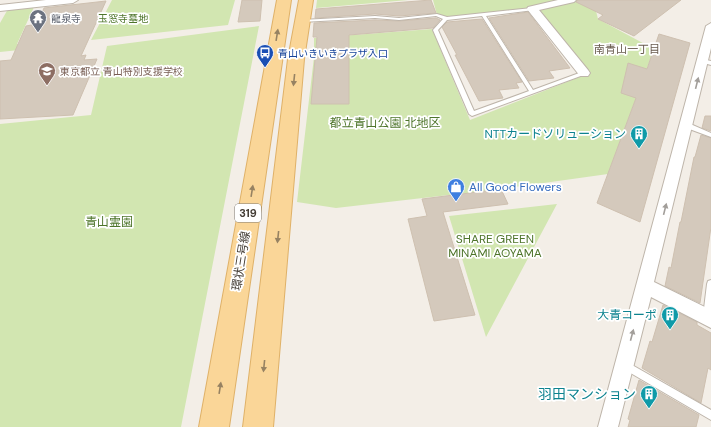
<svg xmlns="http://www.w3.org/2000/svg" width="711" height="427" viewBox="0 0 711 427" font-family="'DM Sans','Noto Sans JP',sans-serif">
<rect width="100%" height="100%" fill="#f3eee7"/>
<path fill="#d2e6b1" d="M112,0H235L228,25L91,40Z
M317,0H408L316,8Z
M433,0H587L596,11L598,19L654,49L608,174L501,189L336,208L297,202L314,57V38L432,29L470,120L587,74L533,9L446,19L437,15Z
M34,7L17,44L61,40L58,46L0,52V23L8,9Z
M259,26L181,427H0V124L91,115L107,46Z
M557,204L486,337L449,216Z"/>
<path fill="#d4c9bc" stroke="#cec0b0" d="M242,0H262L260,21L238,22Z
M431,0L436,13L399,16L375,14L315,18L316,9Z
M578,0H681L634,36L598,19L603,15L576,2Z
M106,1L81,56L86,55L84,60L97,59L73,115L0,119V61L11,60L26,26L37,24L44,8Z
M528,12L570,68L549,71L554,78L529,81L489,18Z
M436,18L440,20L433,28L349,35V104H311L317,37H313L314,23L375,20L399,21Z
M482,19L522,82L516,83L519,88L499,90L503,98L479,101L455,55H457L442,27L447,22Z
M659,34L690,43L640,222L597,203L636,98L621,93L628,63L647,69Z
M705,116H711V131L702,128Z
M701,135L711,138V227L700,303L665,286L669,267L671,268L680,222H681L694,157H695Z
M501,189L508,204L443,212L475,315L434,321L408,219L427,216L422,199Z
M663,305L697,322V325L711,333V370L708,368L701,403L642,368L650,341L652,342Z
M639,380L699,415L696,427H628L630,420L628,419Z"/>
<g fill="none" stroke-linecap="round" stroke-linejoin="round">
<defs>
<path id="service" d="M532,8L534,9V10L486,16L533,90L582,72L584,71L587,73L586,74L472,116L469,114L433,30L443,19L436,16L399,20L375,18L302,22L300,21L302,20L375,16L399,18L437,14L447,17ZM482,16L529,91L474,111L438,30L447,20Z
M702,59L711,61V65L700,62L699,61Z
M684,123H688L711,133V137L684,127L683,125Z
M711,280V317L710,320L707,321L704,320L703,317L707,284L708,281Z
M625,361L711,410V420L622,368L621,365L622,362Z"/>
<path id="minor" d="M46,0H78L73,3L0,11V5Z
M558,0H576L574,2L539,10L588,70L590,73L588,76H580L527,9L528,7Z
M711,23V48L654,282L711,310V328L651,297L618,427H598L706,26Z"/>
<path id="primary" d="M277,0H291L229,427H199Z
M299,0H313L304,59L273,427H243L288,59Z"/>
</defs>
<use href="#service" stroke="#beb5aa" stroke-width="2"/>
<use href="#minor" stroke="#beb5aa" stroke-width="2"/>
<use href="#primary" stroke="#dfb168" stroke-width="2"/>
<use href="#service" fill="#fff" fill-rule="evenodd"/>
<use href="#minor" fill="#fff" fill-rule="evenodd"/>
<use href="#primary" fill="#fad698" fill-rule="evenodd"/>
</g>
<defs><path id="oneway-solid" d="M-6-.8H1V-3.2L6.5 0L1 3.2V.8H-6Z"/></defs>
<g fill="#968262">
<use href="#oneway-solid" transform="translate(277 35) rotate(-81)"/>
<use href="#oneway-solid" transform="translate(294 80) rotate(96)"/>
<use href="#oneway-solid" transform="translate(252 191) rotate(-81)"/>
<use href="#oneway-solid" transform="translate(278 237) rotate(96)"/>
<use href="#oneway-solid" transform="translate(264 366) rotate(96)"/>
<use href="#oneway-solid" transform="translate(220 388) rotate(-81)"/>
</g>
<g fill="#a29e9a">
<use href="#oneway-solid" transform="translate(697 83) rotate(-76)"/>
<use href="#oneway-solid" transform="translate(665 209) rotate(-76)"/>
<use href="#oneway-solid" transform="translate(632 335) rotate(-75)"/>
</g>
<defs>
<symbol id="temple-pin" viewBox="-11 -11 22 30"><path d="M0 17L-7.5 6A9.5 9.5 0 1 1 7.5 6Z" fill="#6b7280" stroke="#fff"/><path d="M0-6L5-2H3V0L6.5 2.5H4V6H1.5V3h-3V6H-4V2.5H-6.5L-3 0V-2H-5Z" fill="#fff"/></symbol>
<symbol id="bus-pin" viewBox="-11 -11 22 30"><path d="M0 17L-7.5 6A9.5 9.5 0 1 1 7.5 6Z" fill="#1a4fb4" stroke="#fff"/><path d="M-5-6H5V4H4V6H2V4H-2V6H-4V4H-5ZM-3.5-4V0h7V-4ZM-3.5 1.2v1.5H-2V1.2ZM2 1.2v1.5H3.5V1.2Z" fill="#fff"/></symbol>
<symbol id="school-pin" viewBox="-11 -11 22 30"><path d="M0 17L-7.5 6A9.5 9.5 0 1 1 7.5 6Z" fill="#8d6e63" stroke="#fff"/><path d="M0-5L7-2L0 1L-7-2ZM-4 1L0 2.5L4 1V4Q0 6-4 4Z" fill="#fff"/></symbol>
<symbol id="building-pin" viewBox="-11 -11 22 30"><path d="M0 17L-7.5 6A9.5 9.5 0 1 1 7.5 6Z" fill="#0f9aa8" stroke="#fff"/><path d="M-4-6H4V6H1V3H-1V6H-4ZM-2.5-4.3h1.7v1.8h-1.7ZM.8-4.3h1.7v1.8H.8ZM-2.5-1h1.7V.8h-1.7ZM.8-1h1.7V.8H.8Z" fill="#fff"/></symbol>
<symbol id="shop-pin" viewBox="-11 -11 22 30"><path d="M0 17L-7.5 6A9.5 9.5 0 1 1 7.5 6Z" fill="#3f7fe0" stroke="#fff"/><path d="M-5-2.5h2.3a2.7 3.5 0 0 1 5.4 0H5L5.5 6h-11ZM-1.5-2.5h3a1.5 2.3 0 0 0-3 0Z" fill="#fff"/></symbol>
</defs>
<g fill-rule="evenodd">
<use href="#temple-pin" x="28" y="8" width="20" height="27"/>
<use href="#bus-pin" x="255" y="43" width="20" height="27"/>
<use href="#school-pin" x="37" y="61" width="20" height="27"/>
<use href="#building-pin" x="629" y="124" width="20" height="27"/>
<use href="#shop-pin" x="446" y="177" width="20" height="27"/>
<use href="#building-pin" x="660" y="305" width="20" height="27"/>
<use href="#building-pin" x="639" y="384" width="20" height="27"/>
</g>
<g text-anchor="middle" stroke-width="3.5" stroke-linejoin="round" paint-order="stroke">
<g font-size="10" fill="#5b616d" stroke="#fff" text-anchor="start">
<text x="51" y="22">龍泉寺</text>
</g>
<g font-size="10" fill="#4e752b" stroke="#fff">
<text x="123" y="22">玉窓寺墓地</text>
</g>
<g font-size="10" fill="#164399" stroke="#fff" text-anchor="start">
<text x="278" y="57">青山いきいきプラザ入口</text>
</g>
<g font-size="10" fill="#785e54" stroke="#fff" text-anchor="start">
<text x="60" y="75">東京都立 青山特別支援学校</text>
</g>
<g font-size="11" fill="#685b4e" stroke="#fff">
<text x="627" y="53">南青山一丁目</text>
</g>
<rect fill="#fff" stroke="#7d7872" stroke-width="1" x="235" y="204" width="26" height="18" rx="3"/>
<g font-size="11" font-weight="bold" fill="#453e36">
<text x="248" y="217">319</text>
</g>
<g font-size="12" fill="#4e752b" stroke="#fff">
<text x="385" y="127">都立青山公園 北地区</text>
<text x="109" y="226">青山霊園</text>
<text x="495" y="243">SHARE GREEN<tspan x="495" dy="14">MINAMI AOYAMA</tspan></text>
</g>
<g font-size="12" fill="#0d838f" stroke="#fff" text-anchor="end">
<text x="626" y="138">NTTカードソリューション</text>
<text x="657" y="319">大青コーポ</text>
</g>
<g font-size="12" fill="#366cbe" stroke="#fff" text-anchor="start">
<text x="469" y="191">All Good Flowers</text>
</g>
<g font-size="12" fill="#453e36" stroke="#fff">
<text transform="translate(241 261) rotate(-81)" y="4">環状三号線</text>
</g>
<g font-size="14" fill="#0d838f" stroke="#fff" text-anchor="end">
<text x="636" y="399">羽田マンション</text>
</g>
</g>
</svg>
